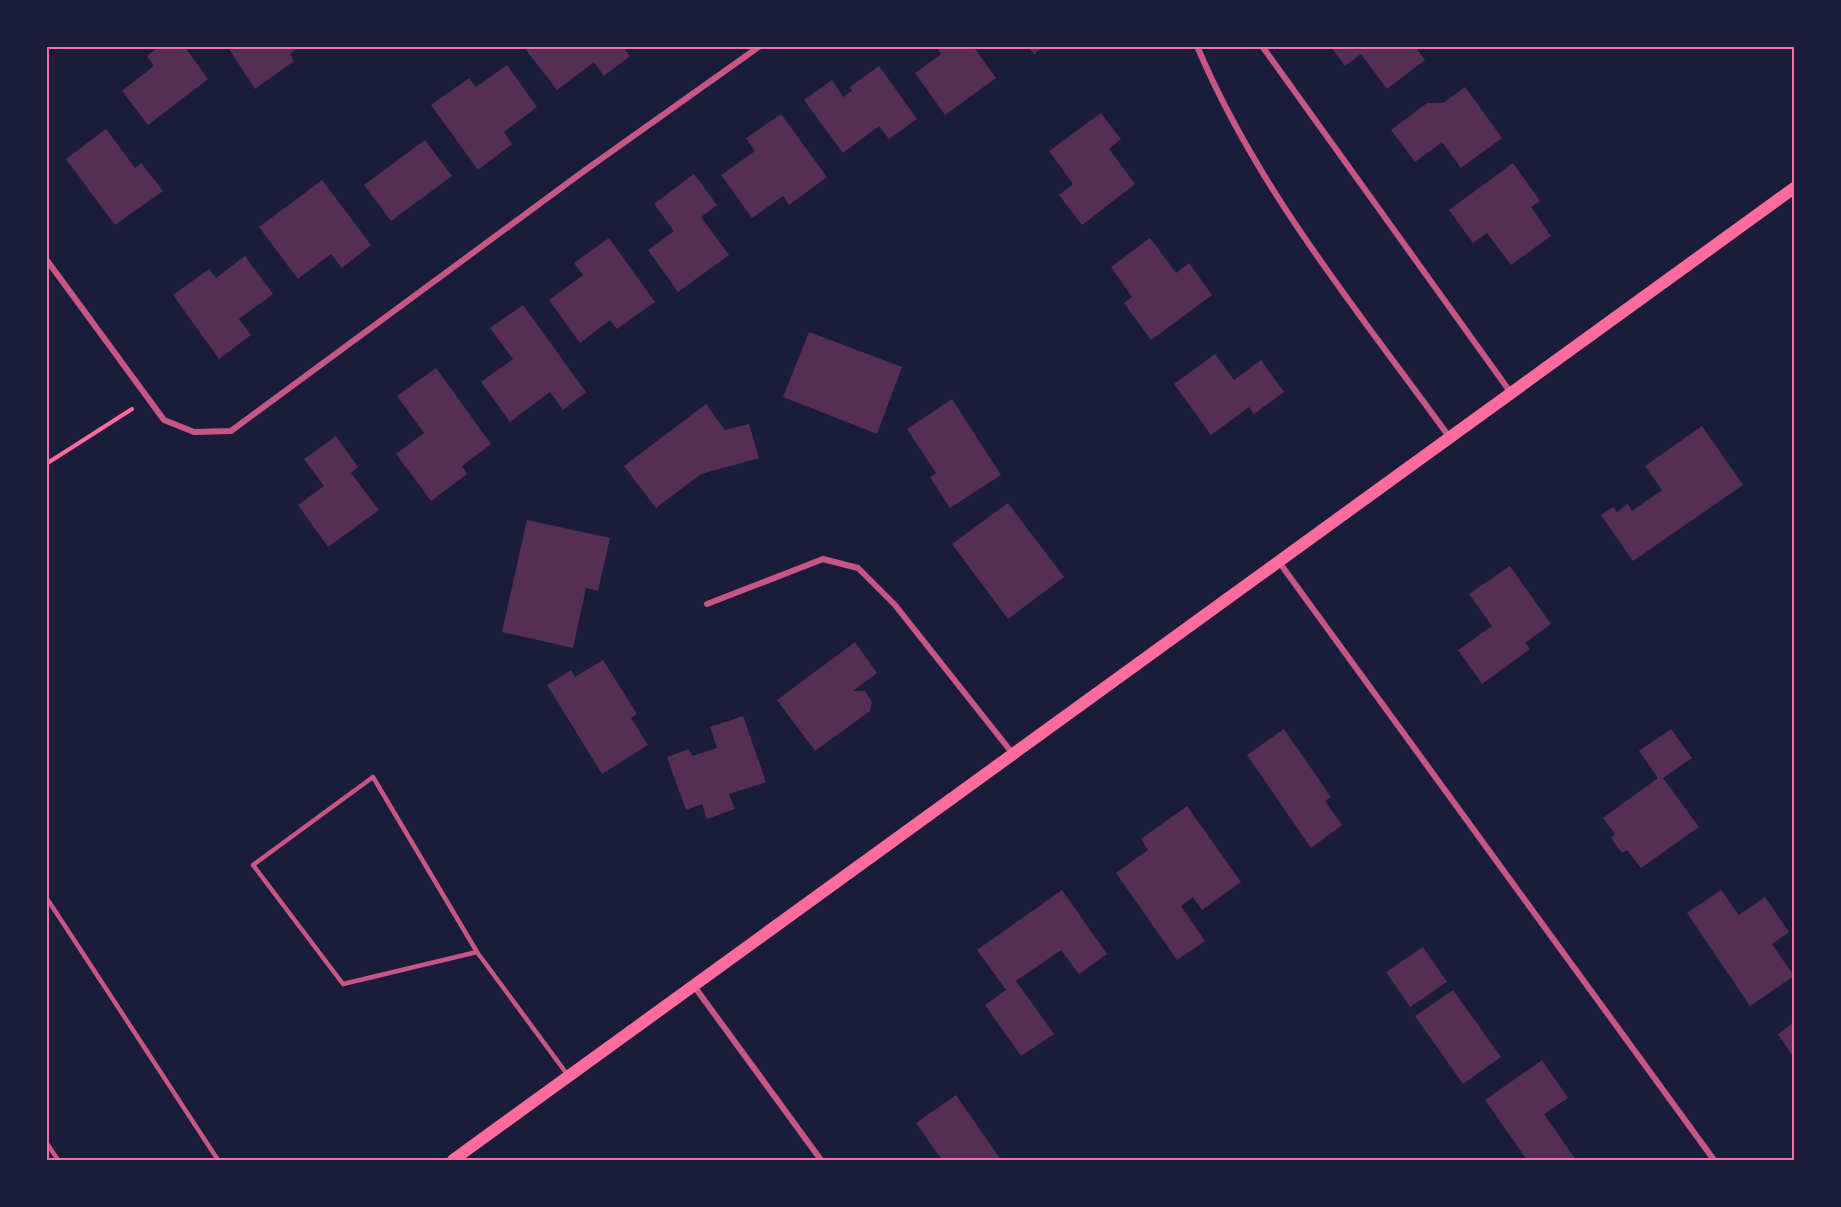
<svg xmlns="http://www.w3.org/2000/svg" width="1841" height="1207" viewBox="0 0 1841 1207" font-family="'DejaVu Sans',sans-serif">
<rect width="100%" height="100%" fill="#1b1b3a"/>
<path fill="#542f53" d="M160,46H184L208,79L148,125L122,91L154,66L147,56Z
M227,46H301L290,54L294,61L255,89Z
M523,46H623L630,56L604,76L594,62L557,90Z
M936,46H973L996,78L945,115L915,73L941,54Z
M1028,46H1045L1034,54Z
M1330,46H1415L1425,60L1387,89L1361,54L1345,66Z
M507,65L537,107L504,132L512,144L478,170L431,105L469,78L476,87Z
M879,66L917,119L889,139L879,126L843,153L804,100L832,80L843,97L852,91L850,87Z
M1465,87L1502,138L1461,168L1442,142L1415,162L1391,130L1427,103H1443Z
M1101,113L1121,139L1109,149L1135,184L1082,225L1059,195L1073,184L1049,151Z
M781,114L827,177L789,205L783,196L752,218L721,175L755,151L746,138Z
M106,129L135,168L141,163L163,191L115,225L66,159Z
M425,140L452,176L391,221L364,185Z
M1513,163L1540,201L1531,207L1551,236L1511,265L1487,233L1473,243L1449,210Z
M694,174L717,205L701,217L729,255L678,292L648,250L674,231L654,204Z
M322,180L371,245L342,268L331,254L298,279L259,227Z
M609,238L655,302L617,329L610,320L580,343L549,300L583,275L574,263Z
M1150,238L1176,273L1189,263L1212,295L1151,340L1124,303L1132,297L1111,267Z
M245,256L273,294L239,319L251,335L219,359L173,295L209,269L216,278Z
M523,305L586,392L563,410L550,392L510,422L481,382L513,359L490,328Z
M809,332L902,367L877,434L783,397Z
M1215,354L1234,380L1261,360L1284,392L1254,414L1249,407L1211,435L1174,384Z
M436,368L491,444L462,466L467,474L431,501L396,454L424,433L397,396Z
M952,399L1001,475L950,508L930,477L936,473L907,429Z
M706,404L725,430L749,424L759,458L701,474L656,508L624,466Z
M1702,426L1743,485L1633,561L1601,515L1613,507L1617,512L1628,504L1632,511L1662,490L1645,466Z
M336,436L358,467L351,473L379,510L328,547L298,505L324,486L304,459Z
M1008,503L1064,577L1008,619L952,544Z
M527,520L610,538L598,591L586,588L573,648L502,632Z
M1510,566L1551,624L1525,643L1530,649L1482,684L1458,650L1492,626L1469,594Z
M855,642L877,673L853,691H865L872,702L870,711L815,751L777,700Z
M603,660L637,714L631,718L648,745L602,774L547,685L571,670L575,677Z
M743,716L766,782L729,794L735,809L707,819L702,804L686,810L667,757L689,749L692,756L717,748L710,727Z
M1284,729L1331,797L1325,801L1342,825L1311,848L1247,755Z
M1671,729L1692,758L1663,778L1699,827L1641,868L1627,850L1622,853L1611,838L1615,834L1603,818L1658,778L1639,751Z
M1187,806L1241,882L1202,910L1193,897L1181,906L1205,941L1177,960L1116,873L1148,850L1141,839Z
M1062,890L1107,954L1079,974L1061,950L1016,981L1054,1034L1021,1056L985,1005L1006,990L977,950Z
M1721,890L1739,915L1765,897L1789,932L1772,944L1794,976L1750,1006L1687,913Z
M1423,947L1447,982L1410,1007L1386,972Z
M1453,990L1501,1057L1463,1084L1415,1016Z
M1794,1022V1058L1778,1034Z
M1542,1060L1568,1098L1544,1114L1576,1160H1527L1485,1100Z
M956,1095L1001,1160H942L916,1123Z"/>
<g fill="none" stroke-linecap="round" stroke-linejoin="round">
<path stroke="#ff6b9d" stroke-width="4" d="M46,464L132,409"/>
<path stroke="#c65784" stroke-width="4.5" d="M46,897L218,1160
M477,952L343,984L253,865L373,777L477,952L567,1074
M46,1142L58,1160"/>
<path stroke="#c65784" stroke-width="6" d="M1197,46C1258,191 1359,312 1450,438
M1262,46L1511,393
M46,259L164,420L194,432L231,431L584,171L760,46
M1279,562L1714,1160
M707,604L823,559L858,568L895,605L1013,754
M694,986L821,1160"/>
<path stroke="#ff6b9d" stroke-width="12" d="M453,1160L1794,188"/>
</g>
<rect width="1841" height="1207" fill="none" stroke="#1b1b3a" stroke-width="96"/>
<rect x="48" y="48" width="1745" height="1111" fill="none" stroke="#ff6b9d" stroke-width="2"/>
</svg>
